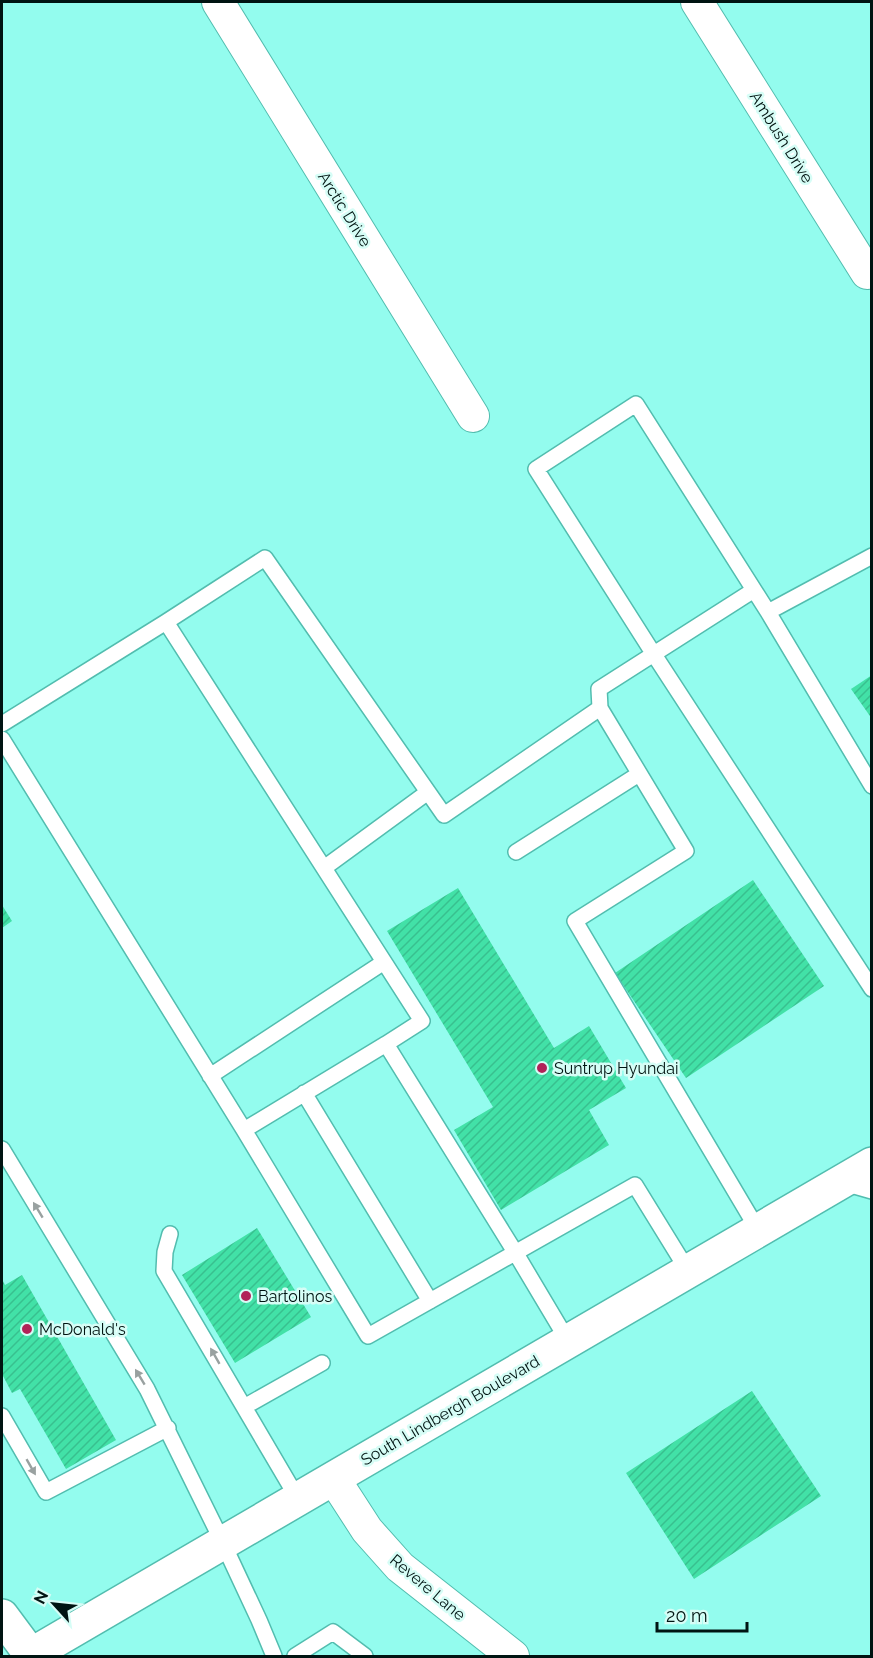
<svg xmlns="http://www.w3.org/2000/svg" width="873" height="1658" viewBox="0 0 873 1658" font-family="Raleway,sans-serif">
<defs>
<pattern id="building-hatch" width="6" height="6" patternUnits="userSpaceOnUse" patternTransform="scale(1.5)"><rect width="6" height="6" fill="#42e1a7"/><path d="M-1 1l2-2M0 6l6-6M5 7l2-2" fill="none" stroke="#38c08f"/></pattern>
</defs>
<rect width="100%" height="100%" fill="#93fcee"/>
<path fill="url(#building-hatch)" d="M872,675V719L851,689Z
M753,880L824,986L686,1078L615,973Z
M458,888L554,1048L589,1026L626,1088L589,1110L609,1145L501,1210L454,1130L493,1107L387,931Z
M2,905L12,921L2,928Z
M257,1228L311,1317L235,1363L182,1275Z
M22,1275L116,1440L66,1469L20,1389L12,1393L2,1374V1279L5,1285Z
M752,1391L821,1496L694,1579L626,1473Z"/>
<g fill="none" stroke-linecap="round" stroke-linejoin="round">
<defs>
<path id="service" d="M872,556L768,612L872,786
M768,612L636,404L536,469L653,653L872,989
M166,622L422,1021L386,1044
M600,708L686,851L575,921L758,1230
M2,724L166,622L265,558L444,815L600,708L599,689L754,590
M2,739L244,1130L368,1336L635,1185L688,1271
M516,852L639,774
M324,868L428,792
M210,1076L384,962
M304,1093L430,1301
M244,1130L386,1044L515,1252L568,1341
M2,1149L147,1389L223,1543L259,1620L274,1656
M844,1183L872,1191
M170,1234L165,1252L164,1271L298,1499
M244,1407L322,1363
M2,1416L46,1492L168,1428
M295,1656L333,1632L365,1656"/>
<path id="minor" d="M218,2L473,416
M697,2L867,273
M334,1479L367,1530L400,1567L513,1656"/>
<path id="tertiary" d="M2,1616L31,1655"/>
<path id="primary" d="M29,1656L872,1164"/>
</defs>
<use href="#service" stroke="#52bdaf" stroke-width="18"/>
<use href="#minor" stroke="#52bdaf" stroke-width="34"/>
<use href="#tertiary" stroke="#52bdaf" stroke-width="36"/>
<use href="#primary" stroke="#52bdaf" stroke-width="36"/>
<use href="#service" stroke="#fff" stroke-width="15"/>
<use href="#minor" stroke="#fff" stroke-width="32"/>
<use href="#tertiary" stroke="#fff" stroke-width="33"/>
<use href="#primary" stroke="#fff" stroke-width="33"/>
</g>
<defs><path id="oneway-solid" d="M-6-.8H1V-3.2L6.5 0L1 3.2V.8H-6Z" transform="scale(1.5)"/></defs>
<g fill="#99a1a0">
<use href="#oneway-solid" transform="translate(38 1210) rotate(-121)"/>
<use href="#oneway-solid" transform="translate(215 1356) rotate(-120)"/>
<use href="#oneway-solid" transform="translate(140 1377) rotate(-121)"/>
<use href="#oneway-solid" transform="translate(31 1467) rotate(60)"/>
</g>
<g fill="#b12258" stroke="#d6fdf6" stroke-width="2">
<circle cx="542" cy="1068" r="6"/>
<circle cx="246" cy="1296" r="6"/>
<circle cx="27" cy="1329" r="6"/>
</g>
<g text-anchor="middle" stroke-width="5" stroke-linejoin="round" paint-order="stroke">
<g font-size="16" fill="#001412" stroke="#d6fdf6">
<text transform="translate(782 137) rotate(58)" y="6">Ambush Drive</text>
<text transform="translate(345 209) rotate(58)" y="6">Arctic Drive</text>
<text transform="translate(450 1410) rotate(-30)" y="6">South Lindbergh Boulevard</text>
<text transform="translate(428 1587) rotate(40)" y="6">Revere Lane</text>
</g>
<g font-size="16" fill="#001412" stroke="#d6fdf6" text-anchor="start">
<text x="554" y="1074">Suntrup Hyundai</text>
<text x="258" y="1302">Bartolinos</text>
<text x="39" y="1335">McDonald's</text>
</g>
</g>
<rect width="873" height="1658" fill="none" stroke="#001412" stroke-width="6"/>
<g transform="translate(54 1604) rotate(297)" stroke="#d6fdf6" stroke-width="4.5" paint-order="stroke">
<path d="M0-4.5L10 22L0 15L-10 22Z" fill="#001412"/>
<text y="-9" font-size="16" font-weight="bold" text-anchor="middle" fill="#001412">N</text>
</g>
<path d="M657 1622v9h90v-9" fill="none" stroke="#001412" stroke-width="3"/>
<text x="666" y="1622" font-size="18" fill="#001412" stroke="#d6fdf6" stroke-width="4.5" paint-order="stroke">20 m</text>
</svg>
